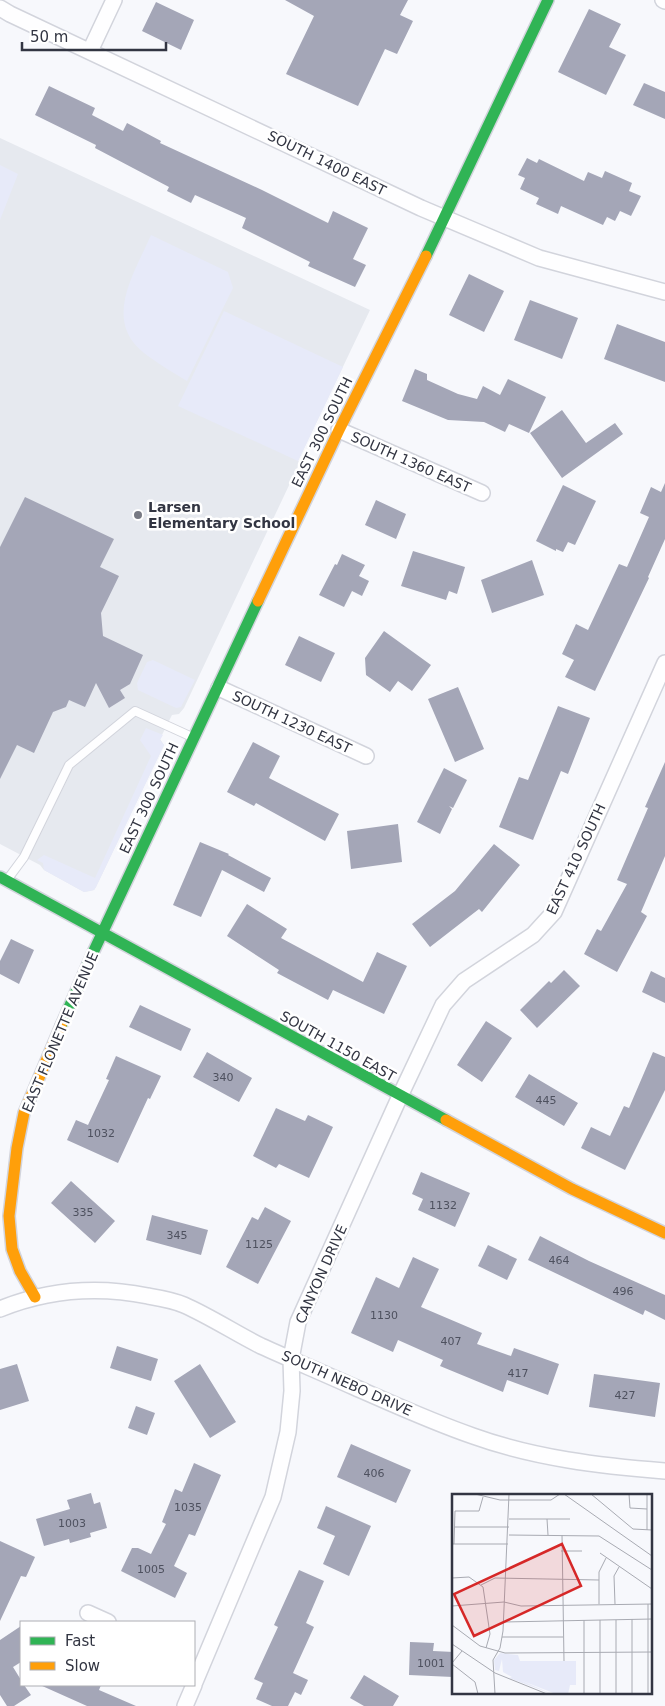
<svg xmlns="http://www.w3.org/2000/svg" width="665" height="1706" viewBox="0 0 665 1706" font-family="'DejaVu Sans',sans-serif">
<rect width="100%" height="100%" fill="#f7f8fc"/>
<path fill="#e6e9ef" d="M0,138L370,310L298,461L300,462L199,676L184,708L179,714L172,715L160,739L164,745L96,887L94,890L90,891L84,892L44,870L40,865L0,844Z"/>
<path fill="#e7eaf9" d="M0,165L18,174L0,220Z
M151,235L228,272L233,288L187,381C174,373 160,365 148,356C101,323 133,276 151,235Z
M224,311L343,367L298,461L178,406Z
M153,660L195,680L181,707L176,708L138,690L137,683L147,662Z
M146,728L163,735L160,740L164,745L96,887L94,890L84,892L44,870L43,863L37,860L44,855L95,878L151,756L140,740Z"/>
<path fill="#a4a6b7" d="M285,0H408L400,15L413,21L397,54L385,49L358,106L286,74L314,16Z
M156,2L194,20L181,50L142,31Z
M589,9L621,24L609,47L626,55L606,95L558,72Z
M644,83L665,92V119L633,105Z
M49,86L95,108L92,115L123,131L127,123L161,141L160,143L262,190L328,223L333,211L368,228L353,259L366,265L355,287L308,266L310,262L242,228L246,218L195,195L191,203L167,191L169,187L95,148L96,145L35,115Z
M527,158L537,163L539,159L584,181L588,172L602,178L605,171L632,183L629,191L641,196L631,216L620,211L615,221L607,217L603,225L561,206L558,214L536,204L539,198L520,189L525,178L518,175Z
M469,274L504,291L484,332L449,315Z
M530,300L578,318L562,359L514,340Z
M617,324L665,342V382L604,359Z
M415,369L427,374V380L458,394L477,399L483,386L500,395L508,379L546,397L529,433L509,424L505,432L484,422L448,420L402,401Z
M562,410L586,443L615,423L623,434L562,478L530,433Z
M665,483V539L648,577L649,578L595,691L565,677L574,660L562,654L576,624L588,630L619,564L627,567L649,517L640,513L651,487L661,492Z
M563,485L596,501L575,545L568,542L563,552L556,549V551L536,541Z
M25,497L114,539L100,567L119,576L101,613L103,636L143,655L130,684L120,690L125,698L109,708L96,683L85,707L69,700L66,707L53,712L34,753L17,745L0,779V547Z
M376,500L406,514L396,539L365,525Z
M413,551L465,567L457,594L449,591L446,600L401,586Z
M342,554L365,565L359,576L369,581L362,596L352,591L344,607L319,595L335,564L337,565Z
M532,560L544,595L492,613L481,580Z
M384,631L431,665L412,691L398,681L390,692L366,675L365,658Z
M299,636L335,653L321,682L285,665Z
M458,687L484,749L455,762L428,699Z
M558,706L590,718L568,774L561,771L533,840L499,827L519,777L528,780Z
M253,742L280,756L269,778L339,814L325,841L256,803L254,806L227,792Z
M665,762V856L641,912L647,916L617,972L584,954L597,929L601,931L627,884L617,880L648,808L645,807Z
M444,768L467,780L453,808L449,806L452,809L440,834L417,822Z
M398,824L402,862L351,869L347,831Z
M200,842L229,854L228,855L271,878L264,892L222,870L201,917L173,905Z
M494,844L520,865L482,912L479,909L430,947L412,924L455,891Z
M247,904L287,929L281,938L363,982L377,952L407,966L384,1014L333,990L328,1000L277,973L279,970L227,936Z
M11,939L34,950L19,984L0,974V961Z
M564,970L580,986L537,1028L520,1010L549,981L551,983Z
M651,971L665,978V1003L642,992Z
M140,1005L191,1029L181,1051L129,1027Z
M486,1021L512,1038L482,1082L457,1065Z
M207,1052L252,1078L239,1102L193,1077Z
M653,1052L665,1057V1090L625,1170L581,1148L591,1127L610,1136L624,1106L629,1108Z
M116,1056L161,1076L150,1099L148,1098L118,1163L67,1140L76,1120L88,1125L109,1080L106,1079Z
M529,1074L578,1103L564,1126L515,1097Z
M276,1108L305,1121L308,1115L333,1127L309,1178L279,1164L276,1168L253,1156Z
M421,1172L470,1193L455,1227L418,1210L423,1199L412,1194Z
M71,1181L115,1221L95,1243L51,1203Z
M265,1207L291,1221L258,1284L226,1267L252,1217L258,1220Z
M152,1215L208,1230L201,1255L146,1240Z
M540,1236L589,1261L665,1295V1320L645,1310L643,1315L528,1260Z
M488,1245L517,1259L507,1280L478,1266Z
M413,1257L439,1269L421,1307L482,1333L477,1344L511,1356L514,1348L559,1364L548,1395L507,1380L503,1392L440,1366L443,1360L398,1340L393,1352L351,1333L376,1277L399,1288Z
M117,1346L158,1359L151,1381L110,1368Z
M17,1364L29,1401L0,1410V1369Z
M200,1364L236,1422L210,1438L174,1381Z
M594,1374L660,1383L655,1417L589,1407Z
M136,1406L155,1413L147,1435L128,1428Z
M351,1444L411,1470L396,1503L337,1477Z
M194,1463L221,1475L195,1536L189,1534L174,1566L187,1573L175,1598L121,1571L132,1548H138L151,1554L166,1524L162,1522L175,1489L182,1492Z
M91,1493L94,1504L100,1502L107,1528L90,1533L91,1537L70,1543L69,1539L44,1546L36,1519L70,1509L67,1500Z
M326,1506L371,1526L349,1576L323,1564L335,1536L317,1528Z
M0,1541L35,1557L26,1577L21,1576L0,1621Z
M299,1570L324,1581L306,1623L314,1627L293,1673L308,1680L301,1695L295,1692L288,1706H272L256,1699L263,1683L254,1679L278,1627L274,1625Z
M21,1626V1662L13,1667L21,1680V1685H24L31,1695L14,1706H7L0,1695V1640Z
M410,1642L434,1643L433,1651L454,1652L453,1677L409,1675Z
M364,1675L399,1696L393,1706H364L350,1698Z
M40,1685H101L99,1690L136,1706H87Z"/>
<g fill="none" stroke-linecap="round" stroke-linejoin="round">
<defs>
<path id="lane" d="M7,880L24,857L69,765L135,711L192,737"/>
<path id="street" d="M663,0L665,1
M0,8L10,14L421,208L539,258L665,292
M90,51L114,0
M339,430L482,493
M219,688L366,756
M0,1309C47,1290 98,1286 148,1296C160,1298 173,1300 184,1305C211,1317 235,1333 261,1346C292,1360 323,1373 354,1387C393,1404 432,1422 473,1436C534,1458 600,1466 665,1471
M88,1613L108,1622
M194,1684L273,1497L288,1432L292,1391L291,1359L298,1322L400,1096L443,1005L464,981L533,935L554,912L665,663
M185,1706L194,1685"/>
<path id="fast" d="M426,256L548,0
M0,877L446,1120
M61,1026L91,957L258,601"/>
<path id="slow" d="M258,601L339,430L426,256
M446,1120L572,1189L665,1233
M35,1297L20,1271L12,1249L9,1216L17,1148L24,1113L61,1026"/>
</defs>
<use href="#lane" stroke="#d2d4dc" stroke-width="10"/>
<use href="#street" stroke="#d2d4dc" stroke-width="18"/>
<use href="#fast" stroke="#d2d4dc" stroke-width="14"/>
<use href="#slow" stroke="#d2d4dc" stroke-width="14"/>
<use href="#lane" stroke="#fefeff" stroke-width="8"/>
<use href="#street" stroke="#fefeff" stroke-width="15"/>
<use href="#fast" stroke="#30b455" stroke-width="11"/>
<use href="#slow" stroke="#ff9f0a" stroke-width="11"/>
</g>
<circle fill="#777983" stroke="#fff" stroke-width="2" cx="138" cy="515" r="5"/>
<g text-anchor="middle" stroke-width="5" stroke-linejoin="round" paint-order="stroke">
<g font-size="11" fill="#4e515f">
<text x="223" y="1081">340</text>
<text x="546" y="1104">445</text>
<text x="101" y="1137">1032</text>
<text x="443" y="1209">1132</text>
<text x="83" y="1216">335</text>
<text x="177" y="1239">345</text>
<text x="259" y="1248">1125</text>
<text x="559" y="1264">464</text>
<text x="623" y="1295">496</text>
<text x="384" y="1319">1130</text>
<text x="451" y="1345">407</text>
<text x="518" y="1377">417</text>
<text x="625" y="1399">427</text>
<text x="374" y="1477">406</text>
<text x="188" y="1511">1035</text>
<text x="72" y="1527">1003</text>
<text x="151" y="1573">1005</text>
<text x="431" y="1667">1001</text>
</g>
<g font-size="14" fill="#323542" stroke="#fff">
<text transform="translate(327 163) rotate(26)" y="5">SOUTH 1400 EAST</text>
<text transform="translate(322 432) rotate(-64)" y="5">EAST 300 SOUTH</text>
<text transform="translate(411 462) rotate(24)" y="5">SOUTH 1360 EAST</text>
<text transform="translate(292 722) rotate(25)" y="5">SOUTH 1230 EAST</text>
<text transform="translate(149 798) rotate(-65)" y="5">EAST 300 SOUTH</text>
<text transform="translate(576 859) rotate(-65)" y="5">EAST 410 SOUTH</text>
<text transform="translate(60 1032) rotate(-67)" y="5">EAST FLONETTE AVENUE</text>
<text transform="translate(338 1046) rotate(29)" y="5">SOUTH 1150 EAST</text>
<text transform="translate(321 1274) rotate(-66)" y="5">CANYON DRIVE</text>
<text transform="translate(347 1383) rotate(24)" y="5">SOUTH NEBO DRIVE</text>
</g>
<g font-size="14" font-weight="bold" fill="#323542" stroke="#fff" text-anchor="start">
<text x="148" y="512">Larsen<tspan x="148" dy="16">Elementary School</tspan></text>
</g>
</g>
<g transform="translate(452 1494)">
<rect width="200" height="200" fill="#f7f8fc"/>
<path d="M48,159L66,161L68,167H124V191H118L116,200H104L68,186L100,200L57,184L60,183L51,178L50,165L47,177L43,176L42,166Z" fill="#e7eaf9"/>
<path fill="none" stroke="#a8aab2" stroke-width="1" d="M23,0L48,6H99L108,0M112,0L200,62M139,0L181,35L200,36M177,0L178,14L195,15M195,0V36M57,25H118M95,25L96,41M2,33H57M57,41L147,42L200,76M110,41L112,167M0,50H56M2,50L3,17H27L31,3M109,57H130M148,59L200,95M0,84L17,83L31,93L38,140L34,154M29,91L43,84L147,86M147,110V78L154,64M163,110L162,82L167,73M196,110V200M0,112L52,108L69,112L200,110M180,125V200M164,126V200M52,128L200,125M0,131L28,152L53,159L200,158M50,143H111M0,150L43,179L95,200M0,169L10,157M0,170L23,188L26,200M43,200L41,166L48,154L51,137L57,0M132,200V126M148,200V126"/>
<path fill="#d62828" fill-opacity="0.15" stroke="#d62828" stroke-width="2.5" d="M110,50L129,92L22,142L2,100Z"/>
<rect width="200" height="200" fill="none" stroke="#323542" stroke-width="2.5"/>
</g>
<rect x="20" y="1621" width="175" height="65" fill="#ffffff" stroke="#adaeb3"/>
<rect x="30" y="1637" width="25" height="8" fill="#30b455" stroke="#adaeb3"/>
<text x="65" y="1646" font-size="15" fill="#323542">Fast</text>
<rect x="30" y="1662" width="25" height="8" fill="#ff9f0a" stroke="#adaeb3"/>
<text x="65" y="1671" font-size="15" fill="#323542">Slow</text>
<path d="M22 42v8h144v-8" fill="none" stroke="#323542" stroke-width="2.5"/>
<text x="30" y="42" font-size="15" fill="#323542" stroke="#ffffff" stroke-width="4" paint-order="stroke">50 m</text>
</svg>
